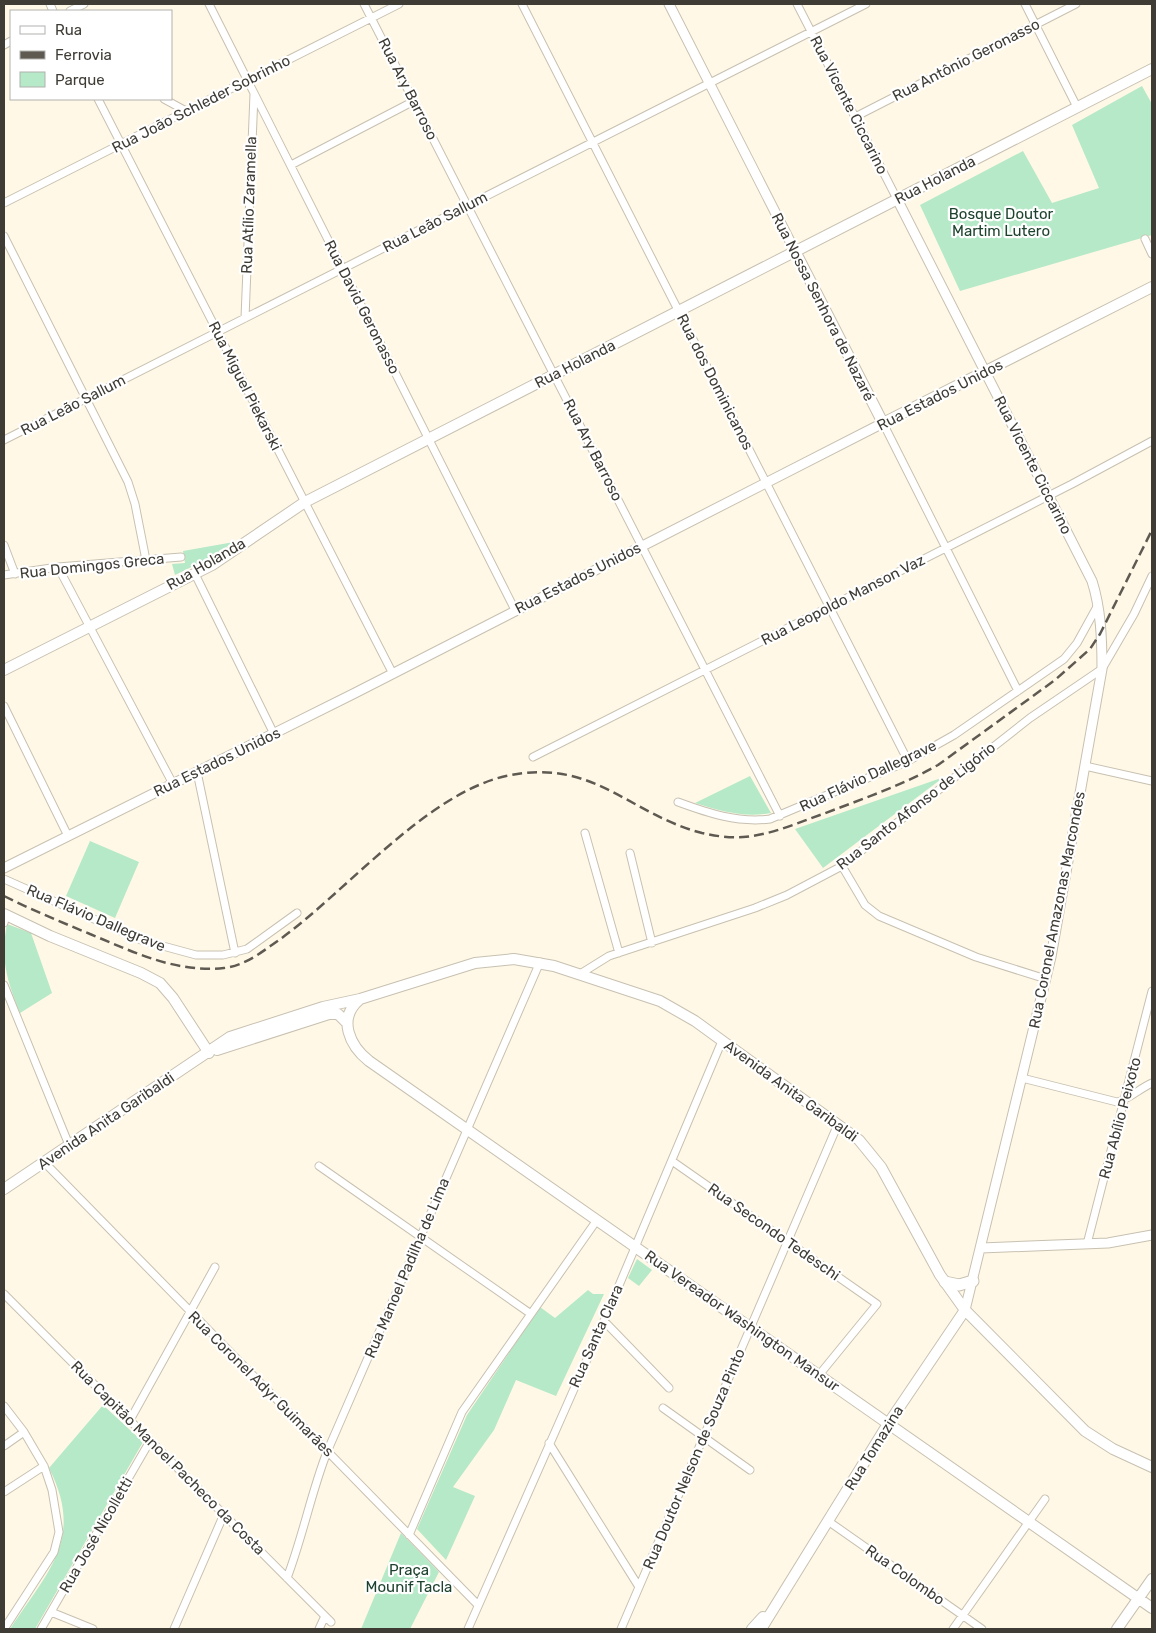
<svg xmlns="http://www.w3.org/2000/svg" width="1156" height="1633" viewBox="0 0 1156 1633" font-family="Rubik,sans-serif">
<rect width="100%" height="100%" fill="#fff8e7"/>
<path fill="#b5e9c7" d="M1142,86L1152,104V235L960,291L920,205L1023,151L1052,203L1099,188L1072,125Z
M234,542L210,558L175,575L172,564L185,563L183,551Z
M750,776L771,813C744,818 721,811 695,803Z
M944,777L823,868L795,829Z
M90,841L139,862L115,918L66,896Z
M7,924L31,933L52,993L20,1013C7,981 0,959 7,924Z
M637,1259L652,1270L639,1286L628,1278Z
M588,1290L593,1294H604L556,1396L516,1380L494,1430L453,1487L475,1496L446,1560L417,1529L467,1415L540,1307L555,1318Z
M103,1405L143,1442L35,1629H10C48,1571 85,1539 49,1468Z
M401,1533L439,1572L410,1629H361Z"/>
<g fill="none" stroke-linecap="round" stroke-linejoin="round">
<defs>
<path id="minor" d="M50,4L53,11
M209,4L515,610
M364,4L780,816
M522,4L908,761
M797,4L897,199
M1025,4L1077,107
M70,11L84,4
M4,45L11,41
M98,99L393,674
M164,99L186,111
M855,117L1076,4
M291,165L414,101
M4,203L399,4
M4,236L128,482L135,504L146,560
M1145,239L1152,254
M245,318L254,94
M883,423L1018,691
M4,440L866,4
M4,545L15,574
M58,567L173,784
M195,574L274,734
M4,575L58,567L181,557
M4,706L68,836
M533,757L1072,484L1152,441
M1085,766L1152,781
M197,772L235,953
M678,802C708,813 737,823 770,819L908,761L954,735L1064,659L1077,643L1098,605
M585,833L619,953
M630,853L652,943
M842,866L865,905L879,916L976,957L1046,979
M4,879L141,940L196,955H223L247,949L297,913
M4,923L6,915
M580,974L609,956L755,908L787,895L842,866L1030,718L1102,669L1134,614L1152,576
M4,985L69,1145
M1022,1078L1117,1102C1127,1101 1140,1088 1152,1083
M672,1161L877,1304L819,1375
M44,1162L478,1605
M319,1166L531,1314
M1087,1244L1152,991
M4,1294L331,1622
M604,1321L669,1388
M4,1406L24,1432L44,1466L52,1490L59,1532L54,1552L4,1629
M663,1408L750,1470
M130,1420L215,1267
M549,1443L639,1587
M4,1446L24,1432
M4,1492L44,1466
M828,1521L982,1629
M409,1535L462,1412L597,1220
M287,1578C303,1536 311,1493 327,1452L540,962
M51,1612L93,1629
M41,1629L150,1441
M174,1629L224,1514
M319,1629L325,1616
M468,1629L604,1321L722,1041
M621,1629L838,1124
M953,1629L1045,1499"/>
<path id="tertiary" d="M669,4L795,251
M897,199L1092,581C1101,609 1102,640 1102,669L1051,957L965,1310
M4,868L355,693L883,423
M981,1248L1108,1243L1152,1235"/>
<path id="secondary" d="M795,251L883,423L1152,287
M4,670L212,565L305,502L1152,69
M4,914L50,936L141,973L160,983L173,998L209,1053
M359,1000C337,1019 350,1046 369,1061L1152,1608
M217,1050L329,1014H338L346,1022
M4,1189L230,1037L323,1007L360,999L475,963L514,959L554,966L660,1001L695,1021L859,1140L881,1167L940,1275L965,1310L1085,1431L1113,1449L1152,1467
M752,1629L763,1617
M761,1629L888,1424L965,1310
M1117,1629L1152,1579"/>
<path id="primary" d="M945,1282L959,1285L973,1281"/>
</defs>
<use href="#minor" stroke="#c8c1b1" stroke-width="9"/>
<use href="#tertiary" stroke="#c8c1b1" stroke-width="11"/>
<use href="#secondary" stroke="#c8c1b1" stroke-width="12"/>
<use href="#primary" stroke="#c8c1b1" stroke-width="13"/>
<use href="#minor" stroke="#fff" stroke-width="7"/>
<use href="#tertiary" stroke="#fff" stroke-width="9"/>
<use href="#secondary" stroke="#fff" stroke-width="10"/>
<use href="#primary" stroke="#fff" stroke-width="11"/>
<path stroke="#5e5a52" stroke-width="2.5" stroke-dasharray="10 5" stroke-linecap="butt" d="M4,896C32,910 61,922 90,934C134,952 175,973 224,968C245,966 263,951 279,940C346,892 426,794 506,776C594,757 628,814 702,833C715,836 729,838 743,837C771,835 797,823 823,814C862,799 901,786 938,765L1055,680L1090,649L1100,634L1152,530"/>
</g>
<g text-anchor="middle" stroke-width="4.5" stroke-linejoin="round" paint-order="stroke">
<g font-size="15" fill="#3f3c36" stroke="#fff">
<text transform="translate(966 60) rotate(-27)" y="5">Rua Antônio Geronasso</text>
<text transform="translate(408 89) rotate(63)" y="5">Rua Ary Barroso</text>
<text transform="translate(201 104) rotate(-27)" y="5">Rua João Schleder Sobrinho</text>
<text transform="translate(849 105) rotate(63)" y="5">Rua Vicente Ciccarino</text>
<text transform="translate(935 180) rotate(-27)" y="5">Rua Holanda</text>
<text transform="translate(249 205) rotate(-88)" y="5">Rua Atílio Zaramella</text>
<text transform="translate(435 222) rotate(-27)" y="5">Rua Leão Sallum</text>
<text transform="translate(362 307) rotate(63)" y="5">Rua David Geronasso</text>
<text transform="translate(823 307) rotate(63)" y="5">Rua Nossa Senhora de Nazaré</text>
<text transform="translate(575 364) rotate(-27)" y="5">Rua Holanda</text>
<text transform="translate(715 382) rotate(63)" y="5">Rua dos Dominicanos</text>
<text transform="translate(245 386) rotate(63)" y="5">Rua Miguel Piekarski</text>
<text transform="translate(940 395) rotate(-27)" y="5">Rua Estados Unidos</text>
<text transform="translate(73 405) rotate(-27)" y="5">Rua Leão Sallum</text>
<text transform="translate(593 450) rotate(63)" y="5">Rua Ary Barroso</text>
<text transform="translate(1033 465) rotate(63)" y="5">Rua Vicente Ciccarino</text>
<text transform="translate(206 564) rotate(-30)" y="5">Rua Holanda</text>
<text transform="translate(92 566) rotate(-6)" y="5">Rua Domingos Greca</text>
<text transform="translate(578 578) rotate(-27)" y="5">Rua Estados Unidos</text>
<text transform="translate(843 600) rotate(-27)" y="5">Rua Leopoldo Manson Vaz</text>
<text transform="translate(217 762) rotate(-26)" y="5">Rua Estados Unidos</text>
<text transform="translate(868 776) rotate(-25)" y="5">Rua Flávio Dallegrave</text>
<text transform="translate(916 806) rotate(-38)" y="5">Rua Santo Afonso de Ligório</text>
<text transform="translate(1057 910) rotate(-79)" y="5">Rua Coronel Amazonas Marcondes</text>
<text transform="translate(96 918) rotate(23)" y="5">Rua Flávio Dallegrave</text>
<text transform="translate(791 1091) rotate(36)" y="5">Avenida Anita Garibaldi</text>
<text transform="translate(1120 1118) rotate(-75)" y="5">Rua Abílio Peixoto</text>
<text transform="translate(106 1121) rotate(-34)" y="5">Avenida Anita Garibaldi</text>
<text transform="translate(774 1232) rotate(35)" y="5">Rua Secondo Tedeschi</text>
<text transform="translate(407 1268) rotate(-67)" y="5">Rua Manoel Padilha de Lima</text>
<text transform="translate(742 1321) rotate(35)" y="5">Rua Vereador Washington Mansur</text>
<text transform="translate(596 1336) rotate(-66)" y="5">Rua Santa Clara</text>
<text transform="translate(261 1384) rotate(45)" y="5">Rua Coronel Adyr Guimarães</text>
<text transform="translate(874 1448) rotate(-58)" y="5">Rua Tomazina</text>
<text transform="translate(168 1458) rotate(45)" y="5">Rua Capitão Manoel Pacheco da Costa</text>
<text transform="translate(694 1459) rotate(-67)" y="5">Rua Doutor Nelson de Souza Pinto</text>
<text transform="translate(96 1535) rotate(-60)" y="5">Rua José Nicolletti</text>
<text transform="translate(905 1575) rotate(35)" y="5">Rua Colombo</text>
</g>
<g font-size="15" fill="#1d422d" stroke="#fff">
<text x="1001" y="219">Bosque Doutor<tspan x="1001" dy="17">Martim Lutero</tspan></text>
<text x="409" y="1575">Praça<tspan x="409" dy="17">Mounif Tacla</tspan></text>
</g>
</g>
<rect width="1156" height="1633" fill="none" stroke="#3f3c36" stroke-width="10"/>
<rect x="10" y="10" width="162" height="90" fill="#ffffff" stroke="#b2b1af"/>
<rect x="20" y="26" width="25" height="8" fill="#ffffff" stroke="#b2b1af"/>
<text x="55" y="35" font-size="15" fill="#3f3c36">Rua</text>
<rect x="20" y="51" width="25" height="8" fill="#5e5a52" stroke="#b2b1af"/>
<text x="55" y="60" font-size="15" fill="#3f3c36">Ferrovia</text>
<rect x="20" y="72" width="25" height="15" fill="#b5e9c7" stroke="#b2b1af"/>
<text x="55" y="85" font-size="15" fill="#3f3c36">Parque</text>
</svg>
